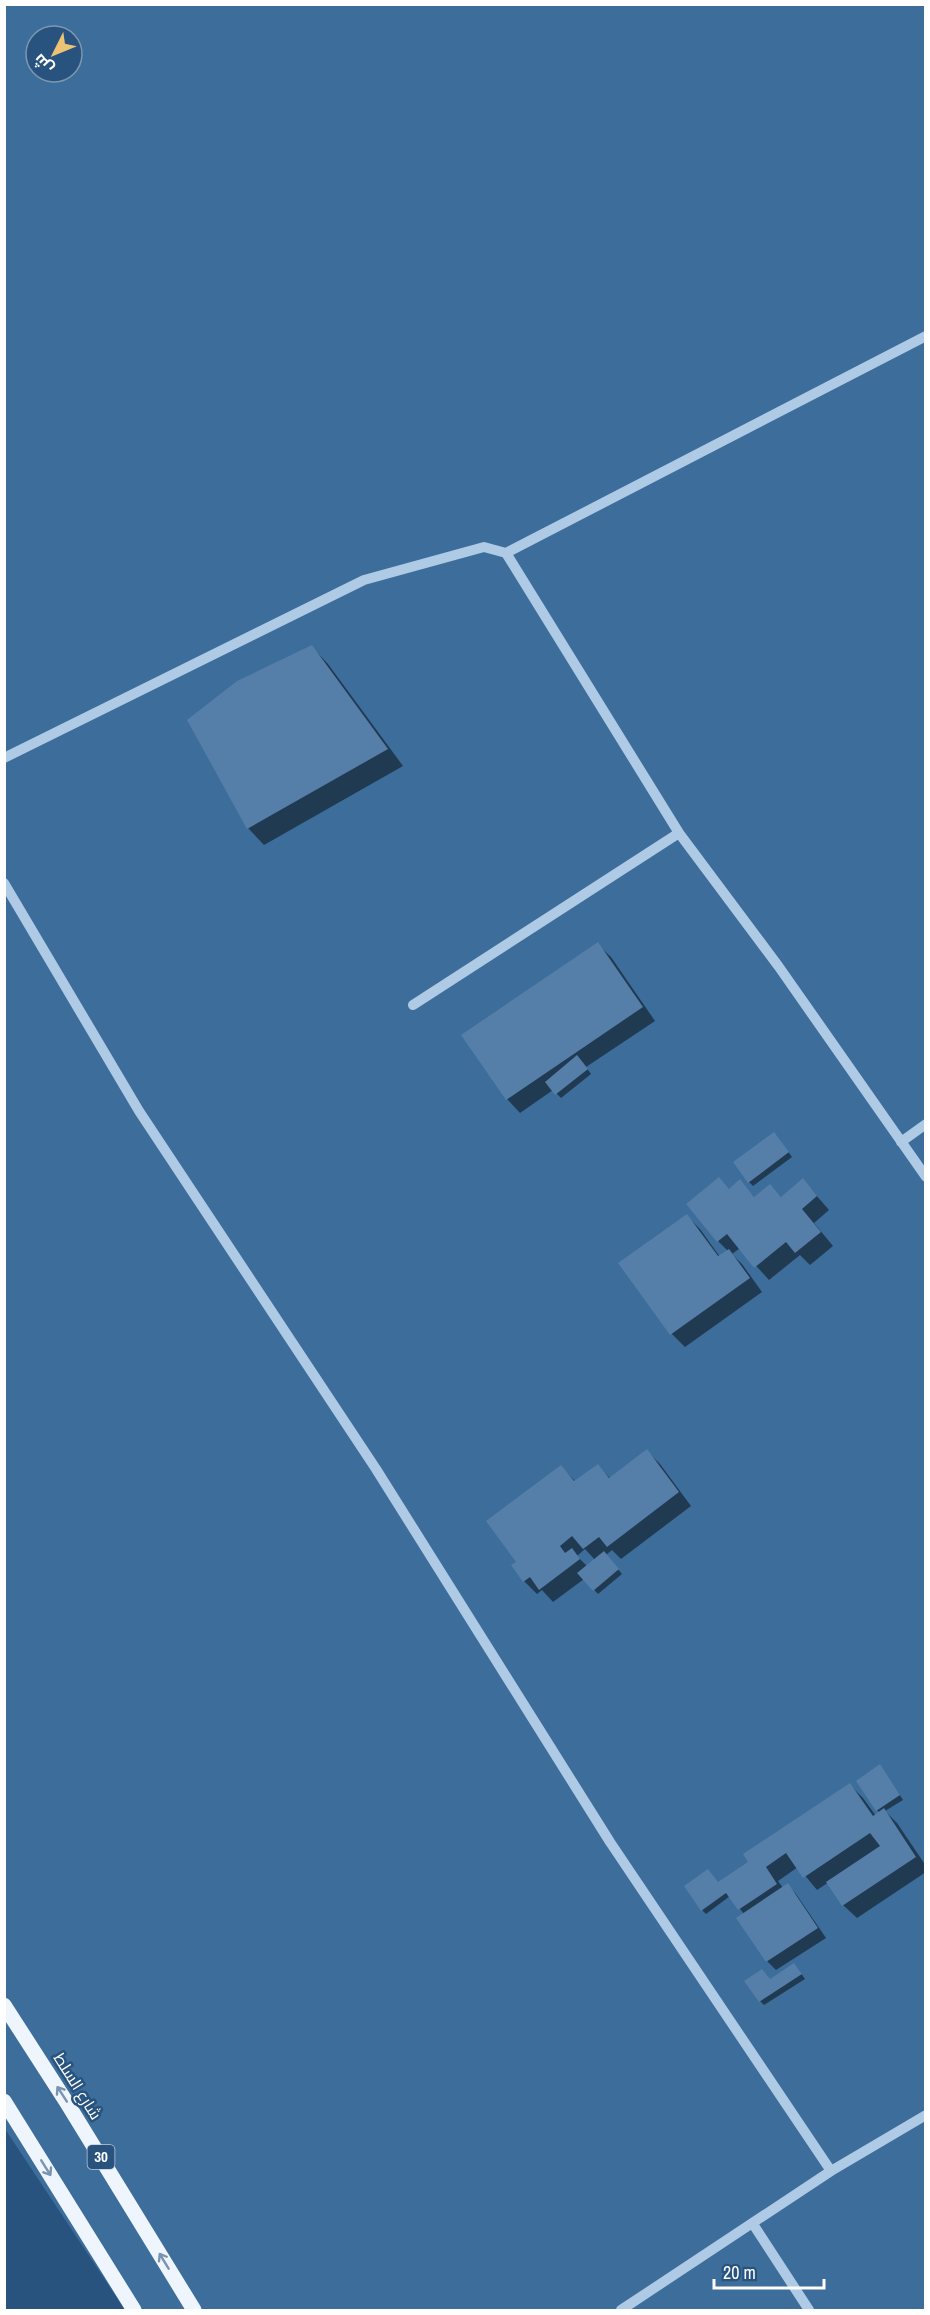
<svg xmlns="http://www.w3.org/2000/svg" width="930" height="2315" viewBox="0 0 930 2315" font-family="'Archivo Narrow',Cairo,sans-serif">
<rect width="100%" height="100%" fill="#28537e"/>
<path fill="#3c6d9b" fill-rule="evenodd" d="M4,5H925V2310H125L5,2129ZM36,36H72V72H36Z"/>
<path fill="#0007" fill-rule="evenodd" d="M312,647L328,664L403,766L264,845L248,828Z
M597,944L611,957L655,1021L586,1067L591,1074L561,1098L553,1090L520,1113L507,1099Z
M778,1138L792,1157L753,1186L749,1182Z
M803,1180L829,1210L814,1223L833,1246L810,1265L800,1255L769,1280L740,1248L732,1254L742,1264L762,1292L685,1347L672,1334L621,1264L687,1216L700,1229L720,1257L728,1251L718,1241L730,1190L739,1181L755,1198L770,1186L782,1198Z
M647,1451L660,1464L691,1506L621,1559L612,1550L606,1555L622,1574L598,1594L584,1579L553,1602L542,1590L537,1594L524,1581L518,1562L561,1467L576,1482L598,1466L611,1479ZM585,1549L595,1560L587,1566L577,1556Z
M884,1771L903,1800L885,1811L897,1823L926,1866V1872L857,1918L843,1905L829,1882L817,1890L798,1867L778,1881L783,1888L788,1885L796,1894L826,1938L776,1970L767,1961L738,1918L744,1914L730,1896L706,1914L702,1910L718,1884L750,1862L850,1785L863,1798L876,1816L880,1813L877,1810Z
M798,1969L805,1979L764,2005L760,2001L770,1981Z"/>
<path fill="#557fa8" d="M312,645L388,749L247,829L187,720L237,681Z
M598,942L643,1007L506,1100L461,1035Z
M577,1055L588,1069L555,1095L545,1082Z
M774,1132L789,1152L748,1183L733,1162Z
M719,1177L729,1189L740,1179L754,1197L770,1184L781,1197L803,1178L817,1196L802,1209L821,1232L795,1253L786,1242L754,1268L727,1234L717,1242L686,1204Z
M687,1214L718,1256L729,1249L750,1278L670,1335L618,1263Z
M647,1449L679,1492L607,1547L599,1537L583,1549L572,1536L560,1546L565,1553L572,1548L580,1559L539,1590L530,1577L523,1582L511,1565L516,1562L486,1521L561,1465L574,1481L598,1464L609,1478Z
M604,1551L619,1569L593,1591L577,1573Z
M880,1764L900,1795L876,1811L856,1781Z
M850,1783L873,1816L884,1808L916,1857L842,1906L826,1882L880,1846L870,1833L803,1878L786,1853L766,1867L777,1884L738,1910L726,1893L701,1911L684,1886L708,1869L718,1882L748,1862L743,1854Z
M788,1883L818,1928L766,1962L736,1918Z
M794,1963L802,1974L759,2002L744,1981L762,1969L770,1979Z"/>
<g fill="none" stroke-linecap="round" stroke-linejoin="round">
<path stroke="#afcae5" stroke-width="10" d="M506,553L926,336
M4,758L364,580L484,547L506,553L679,833L779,967L926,1177
M4,883L139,1111L376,1469L610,1842L831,2171
M413,1005L679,833
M901,1142L926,1124
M753,2224L809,2310
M621,2310L831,2171L926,2115"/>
<path stroke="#eff5fd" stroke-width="15" d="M4,2005L67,2103L194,2310
M4,2101L134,2310"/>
</g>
<defs><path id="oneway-shaft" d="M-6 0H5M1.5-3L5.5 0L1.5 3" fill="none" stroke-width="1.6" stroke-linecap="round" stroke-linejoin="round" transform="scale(1.5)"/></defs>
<g stroke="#7894b1">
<use href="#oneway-shaft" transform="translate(62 2094) rotate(-123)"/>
<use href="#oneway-shaft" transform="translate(46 2168) rotate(58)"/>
<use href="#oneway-shaft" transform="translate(164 2261) rotate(-121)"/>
</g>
<g text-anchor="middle" stroke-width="5" stroke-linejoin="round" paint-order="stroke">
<rect fill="#28537e" stroke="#becbd8" stroke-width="1.5" x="87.5" y="2145" width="27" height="24" rx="4.5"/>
<g font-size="15" font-weight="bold" fill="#fff">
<text x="101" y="2162">30</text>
</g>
<g font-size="16" fill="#fff" stroke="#28537e">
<text transform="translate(78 2086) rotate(58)" y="6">شارع السلط</text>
</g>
</g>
<rect width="930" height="2315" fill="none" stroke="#ffffff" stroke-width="12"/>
<g transform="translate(54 54) rotate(227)"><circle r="28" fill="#28537e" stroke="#7e98b2" stroke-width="1.5"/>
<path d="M0-4.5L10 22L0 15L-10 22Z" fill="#ecc375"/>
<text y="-9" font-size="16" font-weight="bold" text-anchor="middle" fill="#ffffff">ش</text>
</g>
<path d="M714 2279v9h110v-9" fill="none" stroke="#ffffff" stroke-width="3"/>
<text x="723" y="2279" font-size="18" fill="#ffffff" stroke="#28537e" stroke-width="4.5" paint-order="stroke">20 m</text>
</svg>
